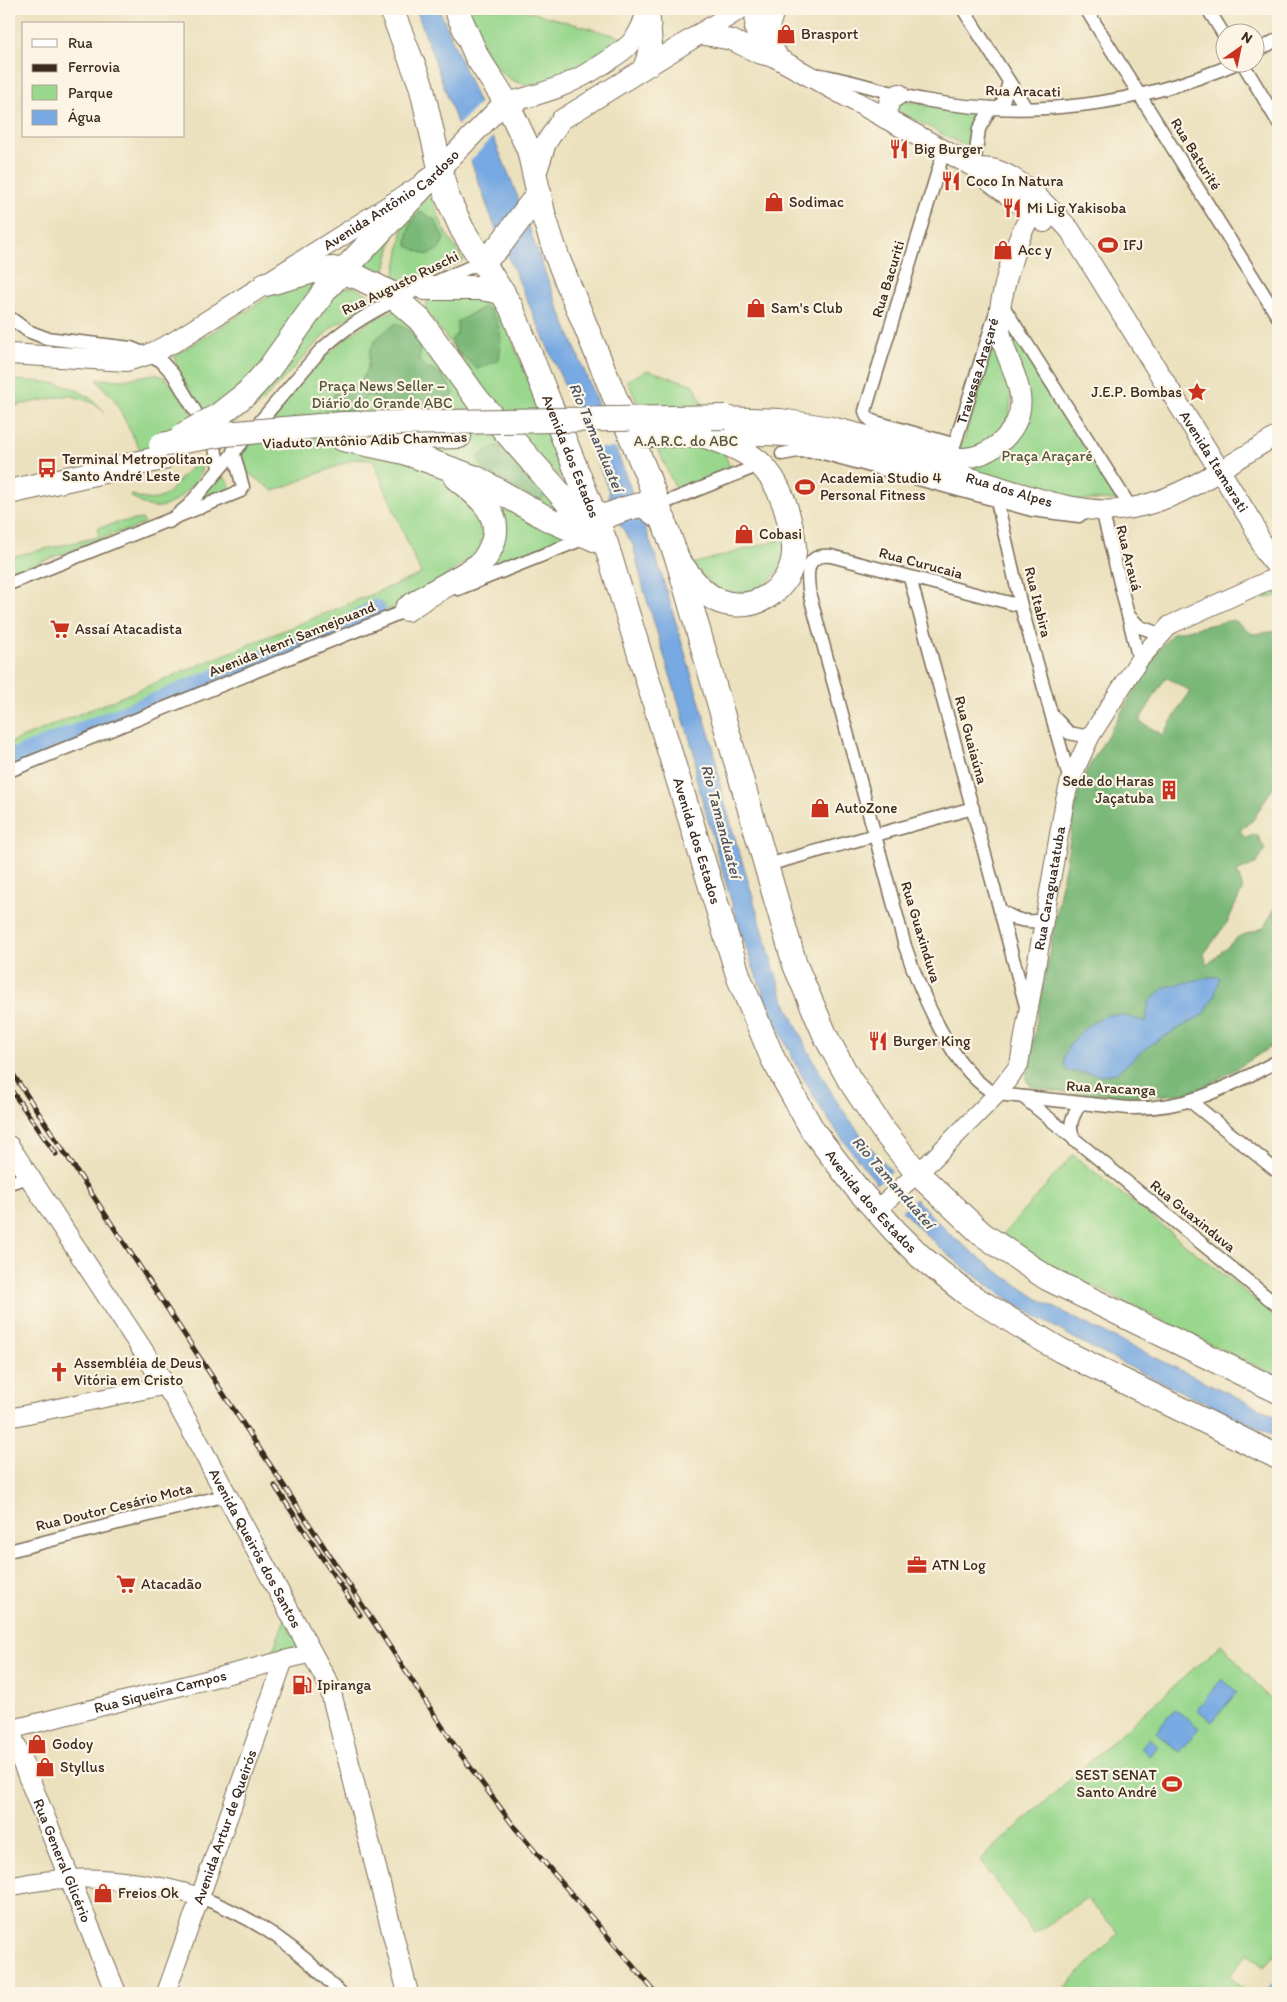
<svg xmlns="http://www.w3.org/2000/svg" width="1287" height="2002" viewBox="0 0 1287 2002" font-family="Itim,sans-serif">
<rect width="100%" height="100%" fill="#fcf5e5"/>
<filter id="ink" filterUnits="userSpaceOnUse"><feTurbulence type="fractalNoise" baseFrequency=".02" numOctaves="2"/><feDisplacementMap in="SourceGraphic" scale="10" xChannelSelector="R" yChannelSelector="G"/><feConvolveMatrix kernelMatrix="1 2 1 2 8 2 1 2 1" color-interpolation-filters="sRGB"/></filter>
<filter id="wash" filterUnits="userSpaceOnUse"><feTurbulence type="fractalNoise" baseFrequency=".0096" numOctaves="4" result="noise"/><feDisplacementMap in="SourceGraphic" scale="20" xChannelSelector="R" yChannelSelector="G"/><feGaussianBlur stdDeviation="1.12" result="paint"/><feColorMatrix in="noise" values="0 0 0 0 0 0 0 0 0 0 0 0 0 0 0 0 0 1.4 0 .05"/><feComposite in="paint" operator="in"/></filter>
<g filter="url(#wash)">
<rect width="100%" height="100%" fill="#ebe1be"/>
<path fill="#99d78d" stroke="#6a8056" d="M469,9H520L628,39C595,59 533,109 499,70C484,53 477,30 469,9Z
M901,101L978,113L979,117L971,149L896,110Z
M430,194L445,232L464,260L407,288C400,289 396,286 394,280L404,222Z
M395,228L383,278L357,263Z
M312,277L339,289L354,287L378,300L332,327L260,404L239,419L217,430L211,428L178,370L174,356L278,291Z
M475,293L497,303L573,491L519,436L425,309L428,300Z
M398,310L565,511L566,539L459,583L482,569L486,530L478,553L427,589L369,620L9,764V743L421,574L373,460L355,459L274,491L247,472L241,456C243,445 322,358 336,347C352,333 376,315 398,310Z
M1009,326L1117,498V500H1075L945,464L1017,434Z
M993,340L1013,383L1008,424L979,449L945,448H957L964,440Z
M648,370L694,385L731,469L676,490L627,380Z
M153,374C174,373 194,421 205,438L175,462L165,465L142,454L114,399L98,382V379L123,380Z
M9,380C47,382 79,380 105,413L93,403L69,395L9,407Z
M198,464L201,465C203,473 197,479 192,485C174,506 155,517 131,496L133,495C172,512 171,477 198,464Z
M218,477L225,478L230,485L229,490L202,502L198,499Z
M142,519L145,523L127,531L119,532L9,574V557L99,537L97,528L120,522Z
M787,538L786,561L760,592L720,593L692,564Z
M1278,585V596L1254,600L1249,598Z
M1073,1155L1278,1318V1377L1065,1273L1033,1255L1003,1234Z
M285,1619L299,1647L271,1655Z
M1221,1644L1278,1708V1950L1264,1966L1248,1953L1229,1976L1244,1989L1241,1993H1059L1119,1933L1086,1898L1034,1934L980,1860Z"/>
<path fill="#7ab878" stroke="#5a714b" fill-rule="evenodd" d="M421,212L435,220L444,239L439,249L427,255L407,246C407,234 409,218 421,212Z
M485,306C503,323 502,338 499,360L477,369L455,349L451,339L457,334V322Z
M396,323L410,331L421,343L419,360L424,366L443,375L454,393C444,407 422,412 404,410C392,408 379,399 368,395L355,411L324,414L325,404L334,394L351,390L363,378L368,366L370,350L377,338Z
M496,446L507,448L547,493L539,502L486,471L480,463V455Z
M1233,620L1253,634L1278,631V779L1253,820L1240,830L1245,838L1257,834L1265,849L1257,863L1237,872L1243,888L1228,921L1204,954L1207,965L1238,937L1263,928L1278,904V1042C1250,1060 1222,1080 1191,1092C1171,1099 1055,1095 1034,1087C1030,1086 1028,1083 1026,1079L1079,790L1085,773L1159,649L1173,633ZM1166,677L1190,691L1163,735L1139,721ZM1204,1014L1153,1043L1116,1073L1068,1047L1084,1029L1107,1015H1120L1146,1023Z"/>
<path fill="#77a9e2" stroke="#596a80" d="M416,9H439L512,182L550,286L617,452L658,563L714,750L722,794L781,992L807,1049L835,1099L866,1142L917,1201L952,1236L991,1267L1038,1299L1094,1328L1278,1417V1437C1178,1389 1073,1346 982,1281C921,1238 862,1171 821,1108C799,1074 782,1037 766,1000C737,932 717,849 696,778L695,756L644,590L633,545L609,507V492L597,460L493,222Z
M1211,977H1220L1214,997L1204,1014L1153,1043L1116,1073L1102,1075L1067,1071C1066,1068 1064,1064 1064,1060C1064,1044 1093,1018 1108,1015C1121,1013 1134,1019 1146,1022L1149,1002L1166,987Z
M1222,1679L1237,1692L1212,1722L1197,1709Z
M1175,1709L1199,1728L1179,1752L1156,1732Z
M1149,1738L1158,1746L1150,1756L1141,1748Z"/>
<path fill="#ebe1be" d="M481,102L495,135L469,162L457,126Z
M574,415H605L618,448H589Z
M893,1170L919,1199H914L901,1211L877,1185Z"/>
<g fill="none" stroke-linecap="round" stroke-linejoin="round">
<path stroke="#77a9e2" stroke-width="19" d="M9,760L345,627L376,609
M1276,1993L1278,1991"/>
</g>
</g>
<g filter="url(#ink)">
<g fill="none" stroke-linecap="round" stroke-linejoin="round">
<defs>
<g id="street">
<path d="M963,9L1026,108"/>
<path d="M1086,9L1278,317"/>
<path d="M1208,9L1224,35"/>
<path d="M1254,53L1278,39"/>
<path d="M1242,62L1278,122"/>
<path d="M814,74C852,80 887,93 924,100C1031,120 1140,105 1239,62"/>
<path d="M1001,108L1009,82"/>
<path id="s1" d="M944,151L865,411L867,417L872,421L949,443H955L995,315"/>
<path d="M974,166L979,129L991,108"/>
<path d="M1001,303L1131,508"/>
<path d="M9,317L28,331L46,338L131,348L160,360L173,374L214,443L219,468"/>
<path d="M782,454L798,451L819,452L1032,510L1079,516"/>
<path d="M997,501L1021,606L1070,781"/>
<path d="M659,505L752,468"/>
<path d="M1102,510L1139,660"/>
<path d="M169,522L189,505L319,352C363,308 428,286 484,261"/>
<path d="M910,578L1027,1010"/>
<path d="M9,584L241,491L243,487L233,451"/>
<path d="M458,589L588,537"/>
<path d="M1021,606L831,556C803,553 807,577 810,596L905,946C919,988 954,1076 997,1094L1128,1108C1187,1110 1227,1087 1278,1061"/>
<path d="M1128,615L1140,627L1160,634"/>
<path d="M1053,716L1069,733L1090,737"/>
<path d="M9,771L412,608"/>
<path d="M767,865L973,808"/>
<path d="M1000,910C1016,921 1027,923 1045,920"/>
<path d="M1023,1097L1278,1306"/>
<path d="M1190,1101L1278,1172"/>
<path d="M1075,1141C1067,1127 1072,1117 1080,1104"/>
<path d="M9,1183L29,1177"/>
<path d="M9,1551L227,1495"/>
<path d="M200,1897C257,1919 299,1948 340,1993"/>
</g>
<g id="secondary">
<path d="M1219,471L1278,435"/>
<path id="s2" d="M875,1211L933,1159L997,1094L1019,1065L1065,800L1070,781L1090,737L1139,660L1170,625L1278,576"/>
<path d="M9,1418L167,1385"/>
<path id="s3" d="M9,1730L312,1653"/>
<path d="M9,1887C73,1872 137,1878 200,1897"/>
<path id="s4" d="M166,1993L284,1660"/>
</g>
<g id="primary">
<path d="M756,9L755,30L766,52L976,168L988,180L1044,222"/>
<path d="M775,9C769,24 764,39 776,53"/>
<path d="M699,34L732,40L758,53L770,56"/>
<path d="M643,68L652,44L649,9"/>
<path d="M885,118L890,100L899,94"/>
<path id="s5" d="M976,168C982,168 990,168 996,170C1025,180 1049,208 1070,230L1253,524L1265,552L1278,568"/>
<path d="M536,174L546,143L561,120L740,9"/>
<path id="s6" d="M9,354L127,361L150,354L174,342L428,181L500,107L507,103C547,92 567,87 603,64C628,48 641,39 647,9"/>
<path d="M725,417L780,419L831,427L955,458C974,459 990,453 1004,439C1043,399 1001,364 999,321C998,303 1019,223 1034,214C1042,208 1051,215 1059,218"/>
<path id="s7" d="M726,435C752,435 779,434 805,438C863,445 918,464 974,479C1017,491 1073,514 1118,510C1154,507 1188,490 1219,471"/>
<path id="s8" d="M9,1146L176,1401L329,1685L408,1993"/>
<path id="s9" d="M9,1729L116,1993"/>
</g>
<g id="highway">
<path id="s10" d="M391,9L421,85L446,194L462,229L511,307L606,544L739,978L773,1059L813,1131L855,1186L895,1231L921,1257L966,1293L1060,1350L1278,1457"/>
<path d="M456,9L477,57L507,103L529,150L544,217L557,257L647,475L678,561L795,965L826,1037L849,1079L883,1130L917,1173L982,1234L1047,1278L1278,1391"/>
<path d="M484,261L500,245L539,193"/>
<path d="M266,284L314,271L333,269L358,277L388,292L420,320L477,399L569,504C608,529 607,509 643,505L664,520"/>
<path d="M425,288H480L503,292"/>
<path d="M247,393L268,370L326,289L428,181"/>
<path d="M380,438L459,436"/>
<path d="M343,439L404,452L476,478L548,519L606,544"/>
<path d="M9,492L162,458"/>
<path d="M683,567C692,580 703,594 719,601C754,614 791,590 794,553C795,540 791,528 788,516C775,466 749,448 701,435"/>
<path d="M407,609C430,592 456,581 479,565C486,559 490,550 493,542C503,513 476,494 456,478"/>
</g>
</defs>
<use href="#street" stroke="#796a56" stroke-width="15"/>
<use href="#secondary" stroke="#796a56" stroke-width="20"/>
<use href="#primary" stroke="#796a56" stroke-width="22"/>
<use href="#highway" stroke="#796a56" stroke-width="26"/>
<use href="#street" stroke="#fff" stroke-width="12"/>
<use href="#secondary" stroke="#fff" stroke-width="18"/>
<use href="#primary" stroke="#fff" stroke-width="20"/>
<use href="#highway" stroke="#fff" stroke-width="24"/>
<defs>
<path id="rail" d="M9,1068L459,1752L516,1829L656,1993
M9,1087L56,1154
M275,1486L360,1615"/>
</defs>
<use href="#rail" stroke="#3b2a1e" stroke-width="5"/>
<use href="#rail" stroke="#fcf5e5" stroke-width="3" stroke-dasharray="9" stroke-linecap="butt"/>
<defs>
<path id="highway-bridge" d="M183,435L219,415L247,393
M641,435H701
M161,445L225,434L343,424L725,417"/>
</defs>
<use href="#highway-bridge" stroke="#796a56" stroke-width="26" stroke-linecap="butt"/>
<use href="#highway-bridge" stroke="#fff" stroke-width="24"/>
</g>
</g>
<defs>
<symbol id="shop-bare" viewBox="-9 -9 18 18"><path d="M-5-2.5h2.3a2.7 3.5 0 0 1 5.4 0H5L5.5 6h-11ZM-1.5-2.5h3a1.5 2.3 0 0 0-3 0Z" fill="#c8321e" stroke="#fcf5e5" stroke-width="2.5" paint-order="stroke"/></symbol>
<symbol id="restaurant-bare" viewBox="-9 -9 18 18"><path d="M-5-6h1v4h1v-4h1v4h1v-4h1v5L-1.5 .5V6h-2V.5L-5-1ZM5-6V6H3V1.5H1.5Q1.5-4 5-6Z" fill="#c8321e" stroke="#fcf5e5" stroke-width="2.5" paint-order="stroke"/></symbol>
<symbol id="stadium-bare" viewBox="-9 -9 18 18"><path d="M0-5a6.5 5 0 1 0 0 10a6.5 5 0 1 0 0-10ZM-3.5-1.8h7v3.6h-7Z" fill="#c8321e" stroke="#fcf5e5" stroke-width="2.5" paint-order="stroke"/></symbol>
<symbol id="sight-bare" viewBox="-9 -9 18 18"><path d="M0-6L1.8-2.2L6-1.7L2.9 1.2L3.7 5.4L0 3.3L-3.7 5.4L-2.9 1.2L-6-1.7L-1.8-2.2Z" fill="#c8321e" stroke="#fcf5e5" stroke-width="2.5" paint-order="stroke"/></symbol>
<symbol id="bus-bare" viewBox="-9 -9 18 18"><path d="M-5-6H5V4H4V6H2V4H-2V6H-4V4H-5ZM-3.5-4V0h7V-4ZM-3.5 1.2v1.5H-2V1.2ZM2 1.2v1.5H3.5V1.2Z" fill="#c8321e" stroke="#fcf5e5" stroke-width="2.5" paint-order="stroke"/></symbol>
<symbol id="supermarket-bare" viewBox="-9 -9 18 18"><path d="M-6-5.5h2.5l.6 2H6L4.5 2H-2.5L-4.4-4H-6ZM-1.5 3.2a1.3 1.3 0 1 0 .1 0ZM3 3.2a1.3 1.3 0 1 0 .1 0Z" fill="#c8321e" stroke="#fcf5e5" stroke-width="2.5" paint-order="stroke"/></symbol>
<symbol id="building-bare" viewBox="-9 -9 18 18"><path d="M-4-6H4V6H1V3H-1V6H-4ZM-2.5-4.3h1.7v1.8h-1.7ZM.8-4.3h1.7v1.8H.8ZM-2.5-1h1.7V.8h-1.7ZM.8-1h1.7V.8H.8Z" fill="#c8321e" stroke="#fcf5e5" stroke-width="2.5" paint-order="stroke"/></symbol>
<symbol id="church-bare" viewBox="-9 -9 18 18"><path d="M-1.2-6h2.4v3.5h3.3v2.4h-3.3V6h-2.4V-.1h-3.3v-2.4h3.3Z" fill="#c8321e" stroke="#fcf5e5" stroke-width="2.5" paint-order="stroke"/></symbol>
<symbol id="office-bare" viewBox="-9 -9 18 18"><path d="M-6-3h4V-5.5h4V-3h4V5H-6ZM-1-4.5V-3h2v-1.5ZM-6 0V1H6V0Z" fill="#c8321e" stroke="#fcf5e5" stroke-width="2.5" paint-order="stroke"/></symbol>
<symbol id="fuel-bare" viewBox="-9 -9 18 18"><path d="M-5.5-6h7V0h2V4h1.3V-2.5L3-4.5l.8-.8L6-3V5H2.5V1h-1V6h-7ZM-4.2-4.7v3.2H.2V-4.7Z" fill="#c8321e" stroke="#fcf5e5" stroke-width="2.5" paint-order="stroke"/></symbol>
</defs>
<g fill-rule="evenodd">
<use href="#shop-bare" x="772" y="20" width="28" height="28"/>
<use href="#restaurant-bare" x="885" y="135" width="28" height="28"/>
<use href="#restaurant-bare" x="937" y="167" width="28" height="28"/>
<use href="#shop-bare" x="760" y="188" width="28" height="28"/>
<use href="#restaurant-bare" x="998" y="194" width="28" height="28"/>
<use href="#stadium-bare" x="1094" y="231" width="28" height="28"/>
<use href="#shop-bare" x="989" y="236" width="28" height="28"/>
<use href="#shop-bare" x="742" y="294" width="28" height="28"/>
<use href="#sight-bare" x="1183" y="378" width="28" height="28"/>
<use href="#bus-bare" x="33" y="454" width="28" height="28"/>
<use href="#stadium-bare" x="791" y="473" width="28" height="28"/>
<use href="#shop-bare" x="730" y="520" width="28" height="28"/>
<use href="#supermarket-bare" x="46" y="615" width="28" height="28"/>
<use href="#building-bare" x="1155" y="776" width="28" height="28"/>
<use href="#shop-bare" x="806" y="794" width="28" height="28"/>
<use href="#restaurant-bare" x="864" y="1027" width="28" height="28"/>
<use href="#church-bare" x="45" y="1358" width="28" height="28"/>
<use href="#office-bare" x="903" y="1551" width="28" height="28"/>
<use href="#supermarket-bare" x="112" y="1570" width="28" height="28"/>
<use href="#fuel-bare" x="288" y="1671" width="28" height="28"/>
<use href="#shop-bare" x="23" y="1730" width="28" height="28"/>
<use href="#shop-bare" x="31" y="1753" width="28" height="28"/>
<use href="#stadium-bare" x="1158" y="1770" width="28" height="28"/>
<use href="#shop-bare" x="89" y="1879" width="28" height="28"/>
</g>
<g text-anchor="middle" stroke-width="4.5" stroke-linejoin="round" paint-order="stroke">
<g font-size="15" fill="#3b2a1e" stroke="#fcf5e5" text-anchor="start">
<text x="801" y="39">Brasport</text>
<text x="914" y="154">Big Burger</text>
<text x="966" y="186">Coco In Natura</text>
<text x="789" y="207">Sodimac</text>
<text x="1027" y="213">Mi Lig Yakisoba</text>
<text x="1123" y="250">IFJ</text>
<text x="1018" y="255">Acc y</text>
<text x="771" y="313">Sam's Club</text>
<text x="1182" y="397" text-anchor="end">J.E.P. Bombas</text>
<text x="62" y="464">Terminal Metropolitano<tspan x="62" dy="17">Santo André Leste</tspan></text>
<text x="820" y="483">Academia Studio 4<tspan x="820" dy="17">Personal Fitness</tspan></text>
<text x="759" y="539">Cobasi</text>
<text x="75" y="634">Assaí Atacadista</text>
<text x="1154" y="786" text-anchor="end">Sede do Haras<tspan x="1154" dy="17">Jaçatuba</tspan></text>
<text x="835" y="813">AutoZone</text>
<text x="893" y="1046">Burger King</text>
<text x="74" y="1368">Assembléia de Deus<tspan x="74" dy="17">Vitória em Cristo</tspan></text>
<text x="932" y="1570">ATN Log</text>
<text x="141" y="1589">Atacadão</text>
<text x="317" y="1690">Ipiranga</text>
<text x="52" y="1749">Godoy</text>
<text x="60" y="1772">Styllus</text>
<text x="1157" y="1780" text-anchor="end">SEST SENAT<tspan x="1157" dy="17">Santo André</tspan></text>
<text x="118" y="1898">Freios Ok</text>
</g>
<g font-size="15" fill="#3b2a1e" stroke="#fcf5e5">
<text transform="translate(1023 91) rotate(1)" y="5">Rua Aracati</text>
<text transform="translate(1196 154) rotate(58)" y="5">Rua Baturité</text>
<text dy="5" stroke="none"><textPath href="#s6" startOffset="429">Avenida Antônio Cardoso</textPath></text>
<text transform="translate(888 279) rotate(-73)" y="5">Rua Bacuriti</text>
<text transform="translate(400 283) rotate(-26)" y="5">Rua Augusto Ruschi</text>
<text dy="5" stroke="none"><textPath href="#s1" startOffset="446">Travessa Araçaré</textPath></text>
<text transform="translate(365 440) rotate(-2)" y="5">Viaduto Antônio Adib Chammas</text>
<text dy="5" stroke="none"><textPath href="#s10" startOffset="485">Avenida dos Estados</textPath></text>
<text dy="5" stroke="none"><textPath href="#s5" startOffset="389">Avenida Itamarati</textPath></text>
<text dy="5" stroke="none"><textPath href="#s7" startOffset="290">Rua dos Alpes</textPath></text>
<text transform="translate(1129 558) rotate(76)" y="5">Rua Arauá</text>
<text transform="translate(921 563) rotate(15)" y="5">Rua Curucaia</text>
<text transform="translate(1038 602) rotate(76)" y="5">Rua Itabira</text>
<text transform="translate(292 639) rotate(-22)" y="5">Avenida Henri Sannejouand</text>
<text transform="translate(971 740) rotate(75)" y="5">Rua Guaiaúna</text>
<text dy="5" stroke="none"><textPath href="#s10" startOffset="890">Avenida dos Estados</textPath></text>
<text dy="5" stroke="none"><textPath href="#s2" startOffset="385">Rua Caraguatatuba</textPath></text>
<text transform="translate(921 932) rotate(73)" y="5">Rua Guaxinduva</text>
<text transform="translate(1111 1088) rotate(3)" y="5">Rua Aracanga</text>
<text dy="5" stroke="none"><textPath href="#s10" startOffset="1295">Avenida dos Estados</textPath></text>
<text transform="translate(1193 1216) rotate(39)" y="5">Rua Guaxinduva</text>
<text transform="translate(114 1507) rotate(-14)" y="5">Rua Doutor Cesário Mota</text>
<text dy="5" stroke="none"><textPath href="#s8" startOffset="472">Avenida Queirós dos Santos</textPath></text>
<text dy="5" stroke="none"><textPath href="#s3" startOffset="156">Rua Siqueira Campos</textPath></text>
<text dy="5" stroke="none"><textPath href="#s4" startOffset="176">Avenida Artur de Queirós</textPath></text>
<text dy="5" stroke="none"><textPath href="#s9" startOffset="142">Rua General Glicério</textPath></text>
</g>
<g font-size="15" fill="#52553a" stroke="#fcf5e5">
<text x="382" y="391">Praça News Seller –<tspan x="382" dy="17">Diário do Grande ABC</tspan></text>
<text x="686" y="446">A.A.R.C. do ABC</text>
<text x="1047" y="461">Praça Araçaré</text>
</g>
<g font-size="16" font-style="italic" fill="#505663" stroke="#fcf5e5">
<text transform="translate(597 437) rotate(67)" y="6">Rio Tamanduateí</text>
<text transform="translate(722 821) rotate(75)" y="6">Rio Tamanduateí</text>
<text transform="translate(894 1182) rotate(49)" y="6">Rio Tamanduateí</text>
</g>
</g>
<rect width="1287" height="2002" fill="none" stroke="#fcf5e5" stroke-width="30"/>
<rect x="22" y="22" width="162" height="115" fill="#fcf5e5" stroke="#afa495"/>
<rect x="32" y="39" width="25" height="8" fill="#ffffff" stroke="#afa495"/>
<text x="68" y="48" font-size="15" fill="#3b2a1e">Rua</text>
<rect x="32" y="64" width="25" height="8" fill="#3b2a1e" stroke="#afa495"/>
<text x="68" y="72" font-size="15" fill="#3b2a1e">Ferrovia</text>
<rect x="32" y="85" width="25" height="15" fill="#99d78d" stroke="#afa495"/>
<text x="68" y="98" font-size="15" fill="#3b2a1e">Parque</text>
<rect x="32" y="110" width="25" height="15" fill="#77a9e2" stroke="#afa495"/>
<text x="68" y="122" font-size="15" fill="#3b2a1e">Água</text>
<g transform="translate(1240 48) rotate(33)"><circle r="24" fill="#fcf5e5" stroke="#afa495"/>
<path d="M0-4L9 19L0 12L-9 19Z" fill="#c8321e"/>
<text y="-8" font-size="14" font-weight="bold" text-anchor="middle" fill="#3b2a1e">N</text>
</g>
</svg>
